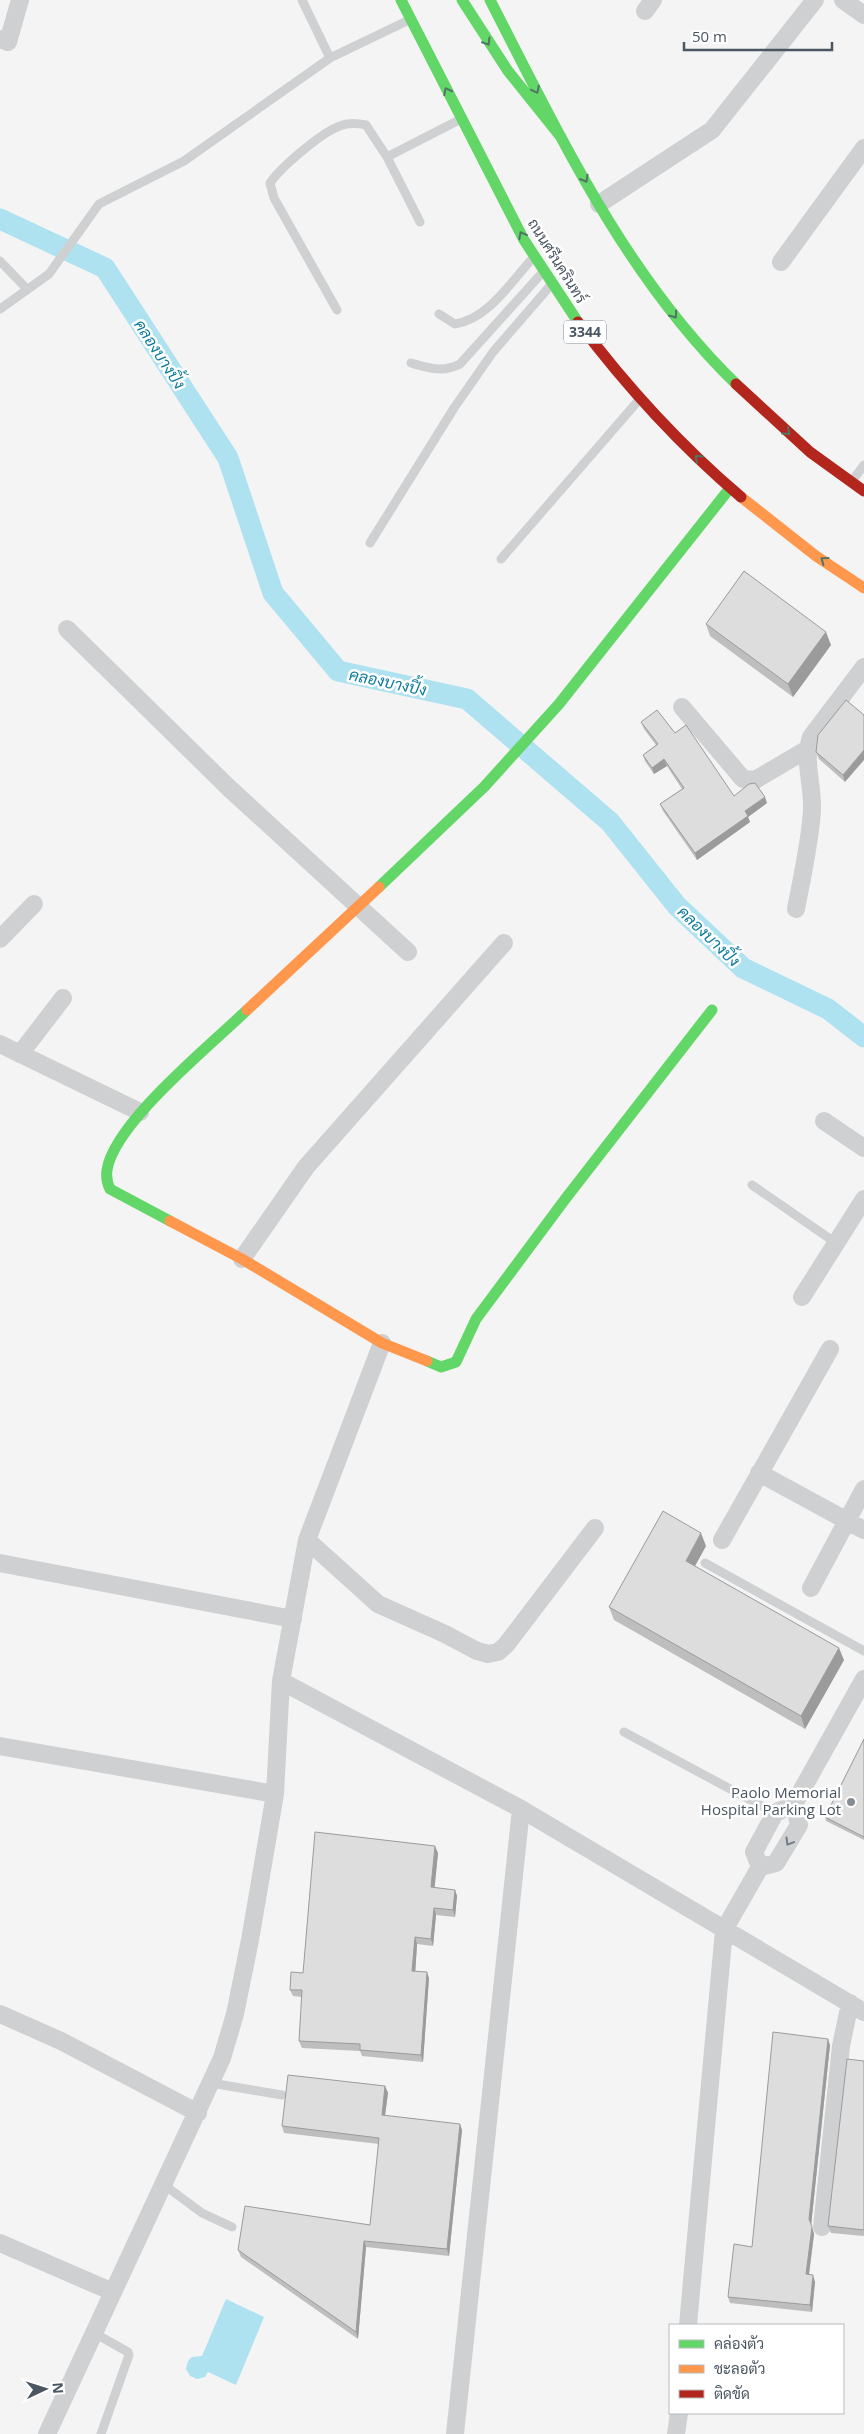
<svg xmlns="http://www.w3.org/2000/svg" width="864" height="2434" viewBox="0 0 864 2434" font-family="'Open Sans',Sarabun,sans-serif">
<rect width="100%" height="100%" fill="#f4f4f4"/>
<path fill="#aee2f0" d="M226,2299L264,2317L236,2385L208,2372L205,2377L197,2379L190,2376L186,2369L188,2361L192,2357L202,2356Z"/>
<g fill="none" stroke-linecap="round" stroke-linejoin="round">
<path stroke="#aee2f0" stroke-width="21" d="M0,219L105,268L228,458L273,593L338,671L467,699L610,822L677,906L743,968L828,1009L864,1037"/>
<path stroke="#ced0d2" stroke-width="9" d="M302,0L330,58
M387,157L420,222
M0,261L26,288
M0,309L49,274L99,204L184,161L330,58L409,20
M337,310L274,198L270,183C281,167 322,132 340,126C349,122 357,123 366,125L387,157L459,120
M439,314L455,324C488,319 511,282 532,259
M411,363C429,368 443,373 460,364L542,273
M852,481L864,465
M370,543L454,408L493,352L550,286
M501,559L638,401
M752,1185L836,1243
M705,1563L864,1651
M624,1732L775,1813
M211,2083L282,2095
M163,2184L202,2213L232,2227
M94,2333L128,2352L129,2355L101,2434"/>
<path stroke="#ced0d2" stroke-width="18" d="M843,0L864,15
M645,11L653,0
M0,39L8,42L20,0
M599,204L712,130L815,0
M781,262L864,148
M67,629L229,788L408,952
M682,707L743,779L755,780L806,750
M796,909C802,877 810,843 812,810C813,785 803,760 811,737L864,667
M0,939L34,904
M0,1044L140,1112
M20,1054L63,998
M824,1121L864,1148
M242,1259L306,1167L504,943
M802,1297L864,1199
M759,1473L864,1530
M307,1540L378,1604L445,1634L477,1651L488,1654L498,1652L506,1645L595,1528
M722,1540L830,1349
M0,1563L293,1619
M811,1588L864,1489
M281,1681L521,1809L864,2012
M0,1746L275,1794
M760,1867L754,1852L775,1813L794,1804L864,1679
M0,2014L61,2041L198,2113
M822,2227L841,2046L850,2003
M0,2243L113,2292
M688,2325L724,1930L760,1867L776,1863L799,1825L794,1804
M47,2434L222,2058L235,2014L250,1940L275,1794L281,1681L307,1540L382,1343
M455,2434L521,1809
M676,2434L679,2413"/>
<path stroke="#63d668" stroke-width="11" d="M401,0L524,240L578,322
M462,0L508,71L561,137
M490,0C560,136 625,276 736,384
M379,887L484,787L559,704L730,488
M170,1221L110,1189C107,1183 106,1177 107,1170C114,1123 211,1045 247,1010
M427,1361L441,1367L456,1362L476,1319L566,1198L712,1010"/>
<path stroke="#ff974d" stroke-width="11" d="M741,497L816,556L864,588
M247,1010L379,887
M170,1221L242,1259L382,1343L427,1361"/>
<path stroke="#b3261e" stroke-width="11" d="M578,322C626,386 680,445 741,497
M736,384L810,452L864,491"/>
</g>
<path fill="#bebebf" d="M706,624L831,645L793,697L710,636Z
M846,700L845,782L819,759L816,752Z
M641,722L675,733L734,796L767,803L748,817L750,822L697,860L663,811L660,804L682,789L667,766L654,774L645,761L643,755L656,745L644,729Z
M706,1546L695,1566L844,1660L805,1729L614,1620L609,1607Z
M864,1739V1840L826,1821L825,1817Z
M438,1853L434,1888L455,1890L457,1896L455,1917L436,1915L433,1946L417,1944L415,1971L429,1978L423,2062L362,2056L360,2051L302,2048L299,2041L302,1997L293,1996L290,1990L303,1973Z
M830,2045L811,2226L814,2234L809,2275L815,2282L812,2312L730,2303L728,2297L752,2247Z
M864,2061V2236L831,2233L828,2226Z
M385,2086L388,2093L385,2116L462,2130L449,2256L366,2247L358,2339L241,2257L238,2250L370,2225L379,2144L284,2133L282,2126Z"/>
<path fill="#9b9b9b" d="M826,632L831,645L793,697L788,684Z
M864,750V760L845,782L843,775Z
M664,759L667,766L654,774L652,768Z
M765,797L767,803L748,817L750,822L697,860L695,853L745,811Z
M701,1533L706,1546L691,1573L686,1561Z
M839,1648L844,1660L805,1729L801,1716Z
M435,1846L438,1853L434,1894L431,1887Z
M455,1890L457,1896L455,1917L453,1910Z
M434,1908L436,1915L433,1946L431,1939Z
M415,1937L417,1944L415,1977L412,1971Z
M427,1972L429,1978L423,2062L421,2055Z
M828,2039L830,2045L811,2226L809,2219Z
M385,2086L388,2093L384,2122L382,2115Z
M460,2124L462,2130L449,2256L447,2249Z
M812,2227L814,2234L808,2281L806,2274Z
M364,2241L366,2247L358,2339L356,2332Z
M813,2275L815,2282L812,2312L810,2305Z"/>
<path fill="#ddddde" stroke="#9b9b9b" d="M744,571L826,632L788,684L706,624Z
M846,700L864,715V750L843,775L816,752L818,735Z
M657,710L675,733L686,725L734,796L749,784L755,783L765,797L745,811L748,816L695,853L660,804L684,788L664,759L652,768L643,755L658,744L641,722Z
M663,1511L701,1533L686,1561L839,1648L801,1716L609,1607Z
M864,1739V1837L825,1817Z
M315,1832L435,1846L431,1887L455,1890L453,1910L434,1908L431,1939L415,1937L412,1971L427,1972L421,2055L360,2050V2044L299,2041L302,1990H290L291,1972L303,1973Z
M773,2032L828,2039L809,2219L812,2227L806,2274L813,2275L810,2305L728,2297L734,2244L752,2247Z
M847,2059L864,2061V2230L828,2226Z
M288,2075L385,2086L382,2115L460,2124L447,2249L364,2241L356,2332L238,2250L245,2206L370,2225L379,2138L282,2126Z"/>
<defs><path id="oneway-chevron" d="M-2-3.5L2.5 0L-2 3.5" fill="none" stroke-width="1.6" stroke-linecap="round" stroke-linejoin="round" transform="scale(1.25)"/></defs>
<g stroke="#507663">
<use href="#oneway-chevron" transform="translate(487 42) rotate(58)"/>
<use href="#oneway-chevron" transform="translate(536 90) rotate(63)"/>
<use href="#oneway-chevron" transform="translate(447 91) rotate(-117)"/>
<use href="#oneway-chevron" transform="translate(585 179) rotate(60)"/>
<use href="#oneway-chevron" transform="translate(522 235) rotate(-118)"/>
<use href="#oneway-chevron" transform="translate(674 315) rotate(55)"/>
<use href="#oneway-chevron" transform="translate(787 432) rotate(42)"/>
<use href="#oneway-chevron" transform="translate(698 458) rotate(-137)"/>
<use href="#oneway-chevron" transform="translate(824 560) rotate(-144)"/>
</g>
<use stroke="#727b83" href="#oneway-chevron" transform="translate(789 1842) rotate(121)"/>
<circle fill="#868d94" stroke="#fff" stroke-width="2" cx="851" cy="1802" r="5"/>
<g text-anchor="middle" stroke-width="5" stroke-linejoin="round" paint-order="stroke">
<rect fill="#fff" stroke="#808990" stroke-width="1" x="564" y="320.5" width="42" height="23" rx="4"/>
<g font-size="14" font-weight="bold" fill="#4a5661">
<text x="585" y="337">3344</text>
</g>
<g font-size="15" fill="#4a5661" stroke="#fff">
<text transform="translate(557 261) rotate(58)" y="5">ถนนศรีนครินทร์</text>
</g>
<g font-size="15" fill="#4a5661" stroke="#fff" text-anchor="end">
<text x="841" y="1798">Paolo Memorial<tspan x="841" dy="17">Hospital Parking Lot</tspan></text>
</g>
<g font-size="16" font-style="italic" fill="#0c7c9b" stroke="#fff">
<text transform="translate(160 354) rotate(57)" y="6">คลองบางปิ้ง</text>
<text transform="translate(388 682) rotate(12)" y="6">คลองบางปิ้ง</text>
<text transform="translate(709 936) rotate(44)" y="6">คลองบางปิ้ง</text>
</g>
</g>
<rect x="669" y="2324" width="175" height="90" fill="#ffffff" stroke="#b7bbc0"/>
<rect x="679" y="2340" width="25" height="8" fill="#63d668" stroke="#b7bbc0"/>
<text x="714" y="2349" font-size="15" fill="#4a5661">คล่องตัว</text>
<rect x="679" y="2365" width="25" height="8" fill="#ff974d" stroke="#b7bbc0"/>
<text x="714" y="2374" font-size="15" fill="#4a5661">ชะลอตัว</text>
<rect x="679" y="2390" width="25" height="8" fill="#b3261e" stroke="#b7bbc0"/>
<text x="714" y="2399" font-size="15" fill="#4a5661">ติดขัด</text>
<g transform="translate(45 2389) rotate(86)" stroke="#ffffff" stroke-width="4" paint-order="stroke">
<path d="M0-4L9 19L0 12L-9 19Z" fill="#4a5661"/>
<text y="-8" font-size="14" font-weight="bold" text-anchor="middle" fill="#4a5661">N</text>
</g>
<path d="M684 42v8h148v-8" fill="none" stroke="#4a5661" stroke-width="2.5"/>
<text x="692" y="42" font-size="15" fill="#4a5661" stroke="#ffffff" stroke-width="4" paint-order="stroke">50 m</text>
</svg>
